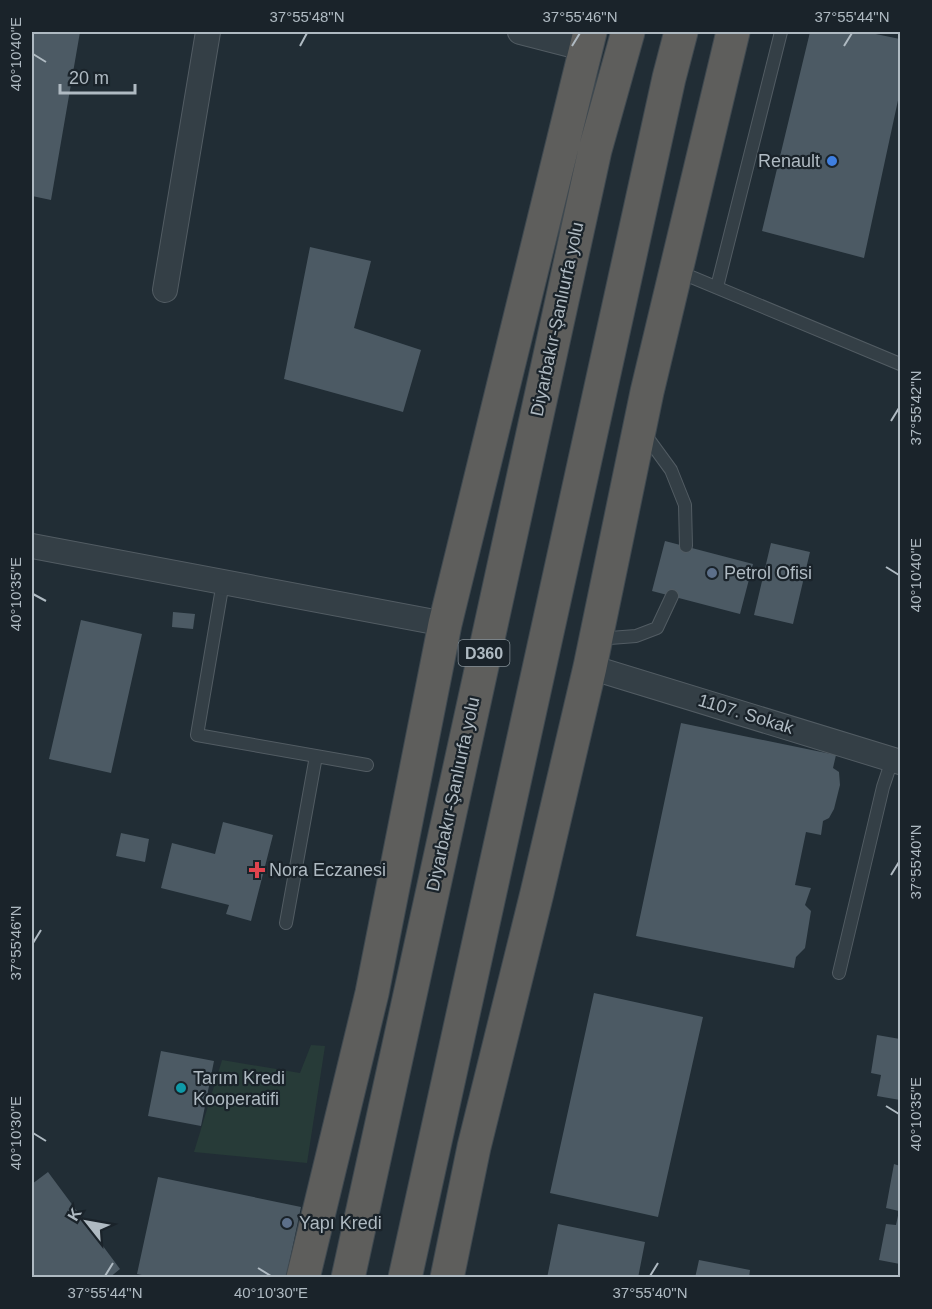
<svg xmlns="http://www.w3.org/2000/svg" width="932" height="1309" viewBox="0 0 932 1309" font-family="Helvetica,sans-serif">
<rect width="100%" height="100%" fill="#212d35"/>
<path fill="#273b38" d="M311,1045L325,1046L307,1163L194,1152L222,1060L300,1073Z"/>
<path fill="#4c5a64" d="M32,32H80L51,200L32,196Z
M810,32H866L900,39V91L864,258L762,231Z
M310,247L371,261L354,328L421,350L403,412L284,379Z
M665,541L753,564L740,614L652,591Z
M771,543L810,552L793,624L754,615Z
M173,612L195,614L193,629L172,627Z
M81,620L142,634L111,773L49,759Z
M681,723L836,755L833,768L839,772L840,785L834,809L829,818L823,821L821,835L806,832L795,885L811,888L805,905L811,911L805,948L796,957L794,968L636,936Z
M223,822L273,835L251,921L226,914L229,905L161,888L172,843L215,854Z
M121,833L149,839L145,862L116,856Z
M594,993L703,1017L658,1217L550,1193Z
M877,1035L900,1039V1100L877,1096L881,1075L871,1073Z
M161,1051L214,1061L201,1126L148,1116Z
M894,1164L900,1166V1264L879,1260L886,1224L896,1225L899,1211L886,1208Z
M48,1172L120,1269L109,1278H35L32,1273V1184Z
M158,1177L301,1207L286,1278H156L137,1274Z
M558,1224L645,1242L638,1278H547Z
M699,1260L750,1270L749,1278H695Z"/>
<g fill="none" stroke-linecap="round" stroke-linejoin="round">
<defs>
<path id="service" d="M677,271L900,364
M717,287L781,32
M644,433L671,470L685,505L686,546
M223,582L197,735L367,765
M597,639L636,636L657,628L672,596
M286,923L316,756
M839,973L883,787L892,760"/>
<path id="minor" d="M520,32L586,49
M165,290L208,32
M32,546L445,624
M590,667L900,762"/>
<path id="trunk" d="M303,1278L372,993L445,624L590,32
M348,1278L595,150L628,32
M405,1278L669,78L681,32
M447,1278L474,1147L537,893L590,667L647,392L733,32"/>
</defs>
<use href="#service" stroke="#525c63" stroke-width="14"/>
<use href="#minor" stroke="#525c63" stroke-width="26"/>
<use href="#trunk" stroke="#3f4950" stroke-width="35"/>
<use href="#service" stroke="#343f46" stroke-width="12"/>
<use href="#minor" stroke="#343f46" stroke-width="24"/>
<use href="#trunk" stroke="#5e5e5c" stroke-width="33"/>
</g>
<path fill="none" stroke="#afbac2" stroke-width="2" d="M300,46L307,33M572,46L580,33M844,46L852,33M33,54L46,62M891,421L899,408M886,567L899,575M33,594L46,601M891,875L899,862M33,943L41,930M886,1106L899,1114M33,1133L46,1141M258,1268L271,1276M105,1276L113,1263M650,1276L658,1263"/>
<circle fill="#3f7fe0" stroke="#1a232a" stroke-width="2" cx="832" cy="161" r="6"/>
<g fill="#5c6f8a" stroke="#1a232a" stroke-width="2">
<circle cx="712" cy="573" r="6"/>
<circle cx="287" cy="1223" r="6"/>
</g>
<path fill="#e0444e" stroke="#1a232a" stroke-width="2" d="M254 861h6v6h6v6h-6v6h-6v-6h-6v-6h6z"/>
<circle fill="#0f9aa8" stroke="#1a232a" stroke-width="2" cx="181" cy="1088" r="6"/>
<g text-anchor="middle" stroke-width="4.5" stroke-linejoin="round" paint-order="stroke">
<rect fill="#1a232a" stroke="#828d94" stroke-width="1.5" x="458.5" y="640" width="51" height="26" rx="4.5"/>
<g font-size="16" font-weight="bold" fill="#afbac2">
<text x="484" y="659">D360</text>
</g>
<g font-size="18" fill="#afbac2" stroke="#1a232a" text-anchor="start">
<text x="820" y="167" text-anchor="end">Renault</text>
<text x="724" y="579">Petrol Ofisi</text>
<text x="269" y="876">Nora Eczanesi</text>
<text x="193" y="1084">Tarım Kredi<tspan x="193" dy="21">Kooperatifi</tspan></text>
<text x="299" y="1229">Yapı Kredi</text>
</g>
<g font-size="18" fill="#afbac2" stroke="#1a232a">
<text transform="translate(557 319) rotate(-78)" y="6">Diyarbakır-Şanlıurfa yolu</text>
<text transform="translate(746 714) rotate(17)" y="6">1107. Sokak</text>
<text transform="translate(453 794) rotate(-78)" y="6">Diyarbakır-Şanlıurfa yolu</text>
</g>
</g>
<rect width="932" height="1309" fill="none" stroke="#1a232a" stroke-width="66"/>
<g transform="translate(87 1222) rotate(301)" stroke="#1a232a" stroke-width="4.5" paint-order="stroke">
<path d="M0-4.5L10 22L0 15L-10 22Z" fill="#afbac2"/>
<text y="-9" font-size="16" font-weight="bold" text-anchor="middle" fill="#afbac2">K</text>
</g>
<path d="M60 84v9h75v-9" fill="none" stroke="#afbac2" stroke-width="3"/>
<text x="69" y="84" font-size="18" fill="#afbac2" stroke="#1a232a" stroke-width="4.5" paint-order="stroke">20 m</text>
<rect x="33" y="33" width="866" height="1243" fill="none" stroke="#afbac2" stroke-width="2"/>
<g font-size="15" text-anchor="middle" fill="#afbac2">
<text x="307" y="22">37°55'48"N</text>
<text x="580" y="22">37°55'46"N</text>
<text x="852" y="22">37°55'44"N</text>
<text transform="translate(16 54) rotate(-90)" y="5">40°10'40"E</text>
<text transform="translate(916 408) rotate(-90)" y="5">37°55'42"N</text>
<text transform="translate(916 575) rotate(-90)" y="5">40°10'40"E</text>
<text transform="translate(16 594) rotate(-90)" y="5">40°10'35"E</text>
<text transform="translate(916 862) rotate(-90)" y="5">37°55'40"N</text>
<text transform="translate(16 943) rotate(-90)" y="5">37°55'46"N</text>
<text transform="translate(916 1114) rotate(-90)" y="5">40°10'35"E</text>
<text transform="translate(16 1133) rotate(-90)" y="5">40°10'30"E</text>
<text x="105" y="1298">37°55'44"N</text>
<text x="271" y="1298">40°10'30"E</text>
<text x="650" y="1298">37°55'40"N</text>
</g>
</svg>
